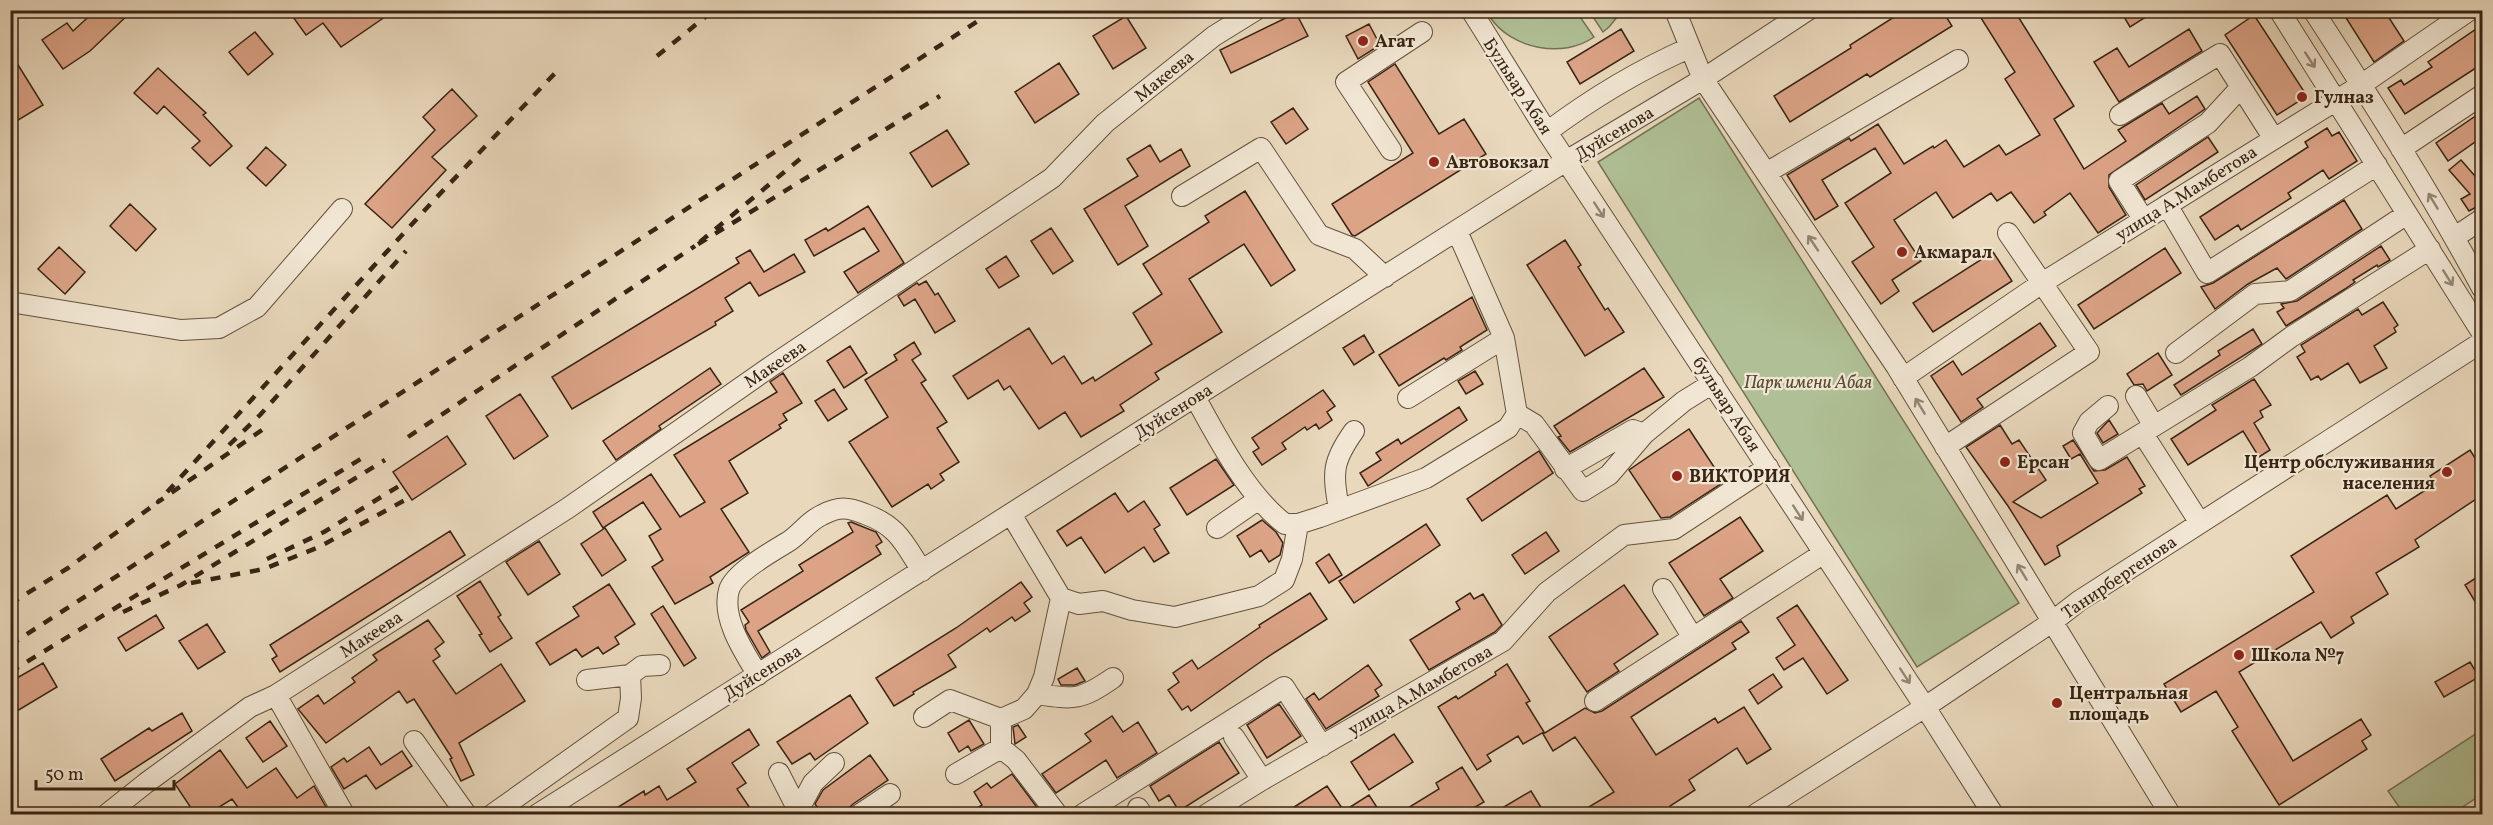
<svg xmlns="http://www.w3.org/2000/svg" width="2493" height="825" viewBox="0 0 2493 825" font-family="Vollkorn,serif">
<rect width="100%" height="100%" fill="#e9d8bc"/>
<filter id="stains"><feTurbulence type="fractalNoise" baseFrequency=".00333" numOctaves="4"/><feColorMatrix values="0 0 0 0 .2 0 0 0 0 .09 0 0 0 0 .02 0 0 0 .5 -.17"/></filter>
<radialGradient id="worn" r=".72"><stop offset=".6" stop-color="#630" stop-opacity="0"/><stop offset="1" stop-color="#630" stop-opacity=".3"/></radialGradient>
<path fill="#b0c096" stroke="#747254" stroke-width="1.5" d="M1500,11H1576L1594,37C1563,59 1511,49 1490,17Z
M1589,11H1622L1609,27L1603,32Z
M1699,98L2019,603L1917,667L1598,162Z
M2480,731L2482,735V794L2452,814H2404L2388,791Z"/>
<path fill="#dca387" stroke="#382513" stroke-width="1.5" d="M96,10H133L90,51L63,69L42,40L67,23L73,31Z
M288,10H395L341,47L323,23L306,35Z
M1905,10H1942L1952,26L1870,77L1867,74L1790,122L1774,96L1851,48L1850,45Z
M1976,10H2014L2074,106L2054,119L2084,169L2126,141L2118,130L2162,103L2169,114L2197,96L2205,109L2109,175V187L2126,215L2098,233L2070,193L2044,212L2046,215L2034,223L2011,192L1997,201L1991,193L1953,218L1936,192L1894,220L1921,261L1892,280L1899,291L1881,304L1852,262L1874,247L1845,203L1891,173L1875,148L1822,180L1838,206L1815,220L1787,175L1849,138L1851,141L1878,124L1904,164L1933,146L1934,148L1946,140L1964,167L1999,145L2006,155L2040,135L2005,79L2015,72Z
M2120,10H2157L2130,27Z
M2341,10H2384L2404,41L2374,62Z
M1296,13L1308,36L1231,73L1220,50Z
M2254,15L2307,96L2277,115L2225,35Z
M1126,16L1146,48L1113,69L1093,36Z
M1369,24L1380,45L1358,59L1346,36Z
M2482,25V64L2405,114L2388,88L2401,80L2404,85L2432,67L2428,62Z
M1621,29L1634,51L1580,84L1567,62Z
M2189,29L2202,51L2119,102L2094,62L2117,48L2129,67Z
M255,32L273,54L248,75L229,52Z
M10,52L43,105L10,125Z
M1059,63L1079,94L1035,123L1015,92Z
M1395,64L1439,134L1464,119L1486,154L1355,236L1352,235L1332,204L1413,153L1368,82Z
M158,68L206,113L203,115L232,146L210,166L192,148L200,141L164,106L157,114L134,93Z
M452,89L477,116L432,157L446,170L392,228L365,204L435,130L423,117Z
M1293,108L1308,129L1286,144L1271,122Z
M2477,115L2482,123V137L2448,161L2436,143Z
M2327,128L2332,136L2339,132L2357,161L2329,179L2323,170L2288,193L2291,198L2241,230L2238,225L2215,240L2200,217L2308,147L2305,142Z
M947,130L969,164L932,187L910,153Z
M2208,137L2218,152L2145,200L2136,185Z
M1150,145L1160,162L1181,149L1190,166L1125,206L1148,246L1118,265L1084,209L1138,176L1127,159Z
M266,147L286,165L266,186L247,168Z
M2461,160L2482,184V207L2480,205L2469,211L2461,199L2470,194L2449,170Z
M1245,191L1295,270L1271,286L1244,244L1189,279L1222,332L1155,373L1159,379L1120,405L1124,411L1081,437L1065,412L1039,429L1010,386L1004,390L998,380L968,399L953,376L1029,328L1052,364L1064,356L1082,384L1093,377L1095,381L1152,344L1133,313L1162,294L1143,264L1209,222L1205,216Z
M2344,200L2362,229L2286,279L2277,268L2248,284L2215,309L2201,287L2213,283Z
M130,204L156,229L136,251L110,226Z
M868,206L904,263L858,293L844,272L879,251L864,228L814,256L805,240L826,228L828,231Z
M1051,228L1073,261L1053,274L1031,241Z
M1565,240L1581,265L1578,267L1605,310L1608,308L1624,332L1585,356L1527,265Z
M2381,246L2390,260L2378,267L2377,265L2353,280L2355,282L2345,289L2286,326L2277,312L2284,308L2281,304L2297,301Z
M59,247L85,272L65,294L38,269Z
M2165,248L2181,273L2094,329L2078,305Z
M750,250L764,272L794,254L805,272L759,296L750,282L725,298L733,311L715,322L716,325L572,409L552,377L739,263L736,258Z
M1993,252L2012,281L1933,332L1913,303Z
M1006,256L1019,276L999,288L986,269Z
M926,281L935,295L938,293L955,321L935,333L915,299L904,306L898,296L917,283L919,285Z
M1472,297L1487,330L1460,347L1462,350L1446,360L1444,358L1399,386L1379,355Z
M2383,302L2398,325L2394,328L2396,332L2374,346L2387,368L2360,383L2348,363L2321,380L2318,376L2311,380L2297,357L2305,352L2301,345L2358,309L2362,315Z
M2040,323L2056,346L1977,399L1983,407L1961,422L1931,376L1953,361L1962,375Z
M2253,329L2262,344L2181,395L2174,385L2220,355L2218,351Z
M1364,335L1374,352L1354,365L1343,348Z
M914,342L921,354L912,360L926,380L921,383L947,422L937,428L959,462L940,474L944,480L931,489L928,484L892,507L849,442L888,417L865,380L897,360L894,355Z
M850,346L867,373L844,388L827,361Z
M2158,353L2172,375L2147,391L2143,384L2134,385L2127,374Z
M710,368L721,384L659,426L661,429L616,460L603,441Z
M1644,368L1664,397L1570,452L1558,437L1561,436L1554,426Z
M1475,371L1483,384L1466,394L1458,381Z
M783,373L802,403L783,414L787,420L779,425L781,428L729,461L748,493L721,509L749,552L710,577L713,583L675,604L652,567L663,560L649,536L661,529L643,502L603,528L593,512L651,474L680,517L705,502L674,455L777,392L770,382Z
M2254,379L2271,405L2260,411L2263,417L2254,423L2270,450L2259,457L2243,431L2188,465L2171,439L2216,410L2212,405Z
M834,389L847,409L828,421L815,401Z
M1323,390L1335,406L1327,412L1332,420L1319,429L1316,424L1307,430L1305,427L1282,443L1286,449L1262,465L1253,452L1259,448L1252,438Z
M520,394L548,436L514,459L486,416Z
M1459,407L1467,420L1368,486L1360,473L1381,460L1376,453L1398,439L1401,444Z
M2109,420L2118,434L2103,443L2097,433Z
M2000,425L2012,444L2019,440L2046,480L2013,502L2041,518L2098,483L2080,454L2071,459L2063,446L2073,440L2094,471L2105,470L2127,457L2145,486L2139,489L2142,493L2057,546L2060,556L2045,565L2008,506L1966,447Z
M1689,429L1724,482L1670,517L1661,518L1629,470Z
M447,436L466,464L412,500L393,472Z
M2470,450L2475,458L2482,453V495L2415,540L2419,547L2376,573L2388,594L2351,617L2354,623L2331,638L2321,622L2239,672L2293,761L2361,719L2371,735L2362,741L2367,749L2279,805L2232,731L2238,727L2216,691L2181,712L2164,684L2314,592L2291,556L2387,495L2396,509L2435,484L2430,476Z
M1539,451L1553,473L1482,521L1467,499Z
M1216,459L1234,485L1187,515L1170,488Z
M1115,493L1128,512L1144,501L1160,525L1154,529L1169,553L1154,562L1144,547L1105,573L1081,537L1067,546L1057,531Z
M1740,517L1763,551L1720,579L1733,598L1704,616L1669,563Z
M1262,520L1276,532L1283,543L1280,555L1269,562L1261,550L1250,557L1237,536Z
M851,522L876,532L882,542L876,546L881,554L758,631L770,652L762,658L746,630L745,625L749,622L741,610L803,571L799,565L853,532L848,523Z
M1426,524L1440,545L1354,603L1339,581Z
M605,528L626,560L602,576L581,544Z
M450,531L465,555L280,672L272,659L277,656L270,645Z
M1546,532L1559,551L1525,574L1512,555Z
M539,541L560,574L528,595L506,562Z
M1329,554L1342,575L1329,583L1316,563Z
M2482,574V613L2465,585Z
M480,581L501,615L498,617L512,638L490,652L479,635L482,634L457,596Z
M1021,582L1032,597L1024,603L1030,611L1015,621L1012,617L990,632L987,628L948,655L956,667L913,692L914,694L894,706L876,678L956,628Z
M609,584L635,624L615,637L619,644L603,654L598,647L582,657L576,649L550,665L536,643L579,616L573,607Z
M1624,585L1658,634L1614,664L1619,671L1587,692L1549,637Z
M1310,593L1327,619L1266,658L1191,711L1188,706L1182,710L1168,690L1179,682L1173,673L1192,660L1198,669L1260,627L1259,625Z
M1470,593L1474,599L1483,594L1502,625L1495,632L1429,670L1410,640L1460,609L1456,602Z
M1797,605L1848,680L1827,694L1803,658L1784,670L1776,658L1795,645L1777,618Z
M663,606L696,658L684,666L651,614Z
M156,615L164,628L126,651L118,638Z
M428,620L444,642L435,649L440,656L433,661L456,694L501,664L525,701L459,743L474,775L461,781L450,759L452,758L414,699L407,703L399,691L326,743L298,709L318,695L324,704L355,682L352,678L377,660L373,655Z
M1741,621L1749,632L1732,643L1736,649L1631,717L1656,755L1715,718L1718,723L1744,707L1771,749L1747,764L1737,748L1689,780L1695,790L1670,806L1675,814H1577L1614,792L1575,737L1553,751L1543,734L1585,708L1595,713L1602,711Z
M207,624L225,652L198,669L179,641Z
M2470,662L2479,677L2444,697L2435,682Z
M43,663L57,687L17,711L10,701V682Z
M1507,664L1530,701L1526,703L1544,732L1523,744L1518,736L1487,755L1491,761L1477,770L1438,707L1456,696L1458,699L1496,675L1495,672Z
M1368,665L1382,685L1375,690L1379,696L1326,729L1306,699L1314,693L1319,700Z
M1077,668L1085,681L1075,685H1061L1058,679Z
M1773,674L1782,687L1758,704L1749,690Z
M850,695L868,723L815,760L810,753L792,764L777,742Z
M1279,704L1301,736L1267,758L1247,725Z
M182,713L192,731L115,781L101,759L149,728L152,731Z
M1112,716L1123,732L1138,722L1157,753L1117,778L1106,760L1056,793L1042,774L1091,741L1085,734Z
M969,720L984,744L971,751L968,746L959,752L948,733Z
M270,721L287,746L263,762L246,738Z
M1018,725L1026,737L1015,744L1013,727Z
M749,729L759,745L732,763L746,783L737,789L754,814H607L644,791L645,795L659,786L667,800L696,782L687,769Z
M1394,734L1413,762L1369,790L1351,762Z
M1219,742L1239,773L1179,811L1169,795L1159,801L1150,786Z
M369,747L381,765L402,751L412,766L376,789L366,775L344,789L331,767L344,758L347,762Z
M220,750L247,788L276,768L297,798L314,786L330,814H243L232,799L208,814H195L175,784Z
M870,755L888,780L853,804L843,814H822L815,804L823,790Z
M1462,767L1484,802L1463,814H1398L1439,789L1436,783Z
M1012,774L1042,814H968L982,805L974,792L987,783L991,788Z
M1327,786L1344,811L1369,795L1378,809L1369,814H1283Z
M1531,791L1545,814H1492Z"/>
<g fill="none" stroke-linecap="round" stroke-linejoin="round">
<defs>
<path id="minor" d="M1471,10L1547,132L1925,707L1993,814
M1675,10L1703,79L1896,366L2170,814
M2279,10L2482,333
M2313,10C2372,101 2431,193 2482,288
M2120,115L2220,54L2274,139
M1547,132C1591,99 1639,70 1689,48
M2401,149L2482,95
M1391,150L1346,82L1422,32
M1766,173L1958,60
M1182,196L1261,148L1319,235L1355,249L1385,277
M2167,205L2207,273L2377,165
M2144,220L2119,181L2208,123L2241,87
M2455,237L2482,219
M10,302L181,330L219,328L257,307L342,209
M2176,353L2255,294L2290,291L2407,214
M1903,378L2042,283L2361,85L2470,10
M2136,396L2154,426
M1195,397C1218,439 1247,495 1285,524H1298L1320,517L1426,478L1508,428L1517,414L1504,338L1457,231
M1408,398L1504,338
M2108,406L2089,422L2083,433L2099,460L2250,367L2291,337L2430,249
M1517,414L1534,424L1583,491L1609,475L1644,434L1684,401L1713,383
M2143,434L2200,523
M1945,447L2089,352L2008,233
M1565,469L1633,430L1644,434
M1339,510C1333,473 1331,463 1354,431
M1217,528L1259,499
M1663,589L1693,638
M1061,598L1079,604L1103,601L1132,610L1175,617L1259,596L1284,580L1292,559L1298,524
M758,675C744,652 721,618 729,590C734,573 771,552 786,543C799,536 808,521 822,515C839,506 848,507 865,514C898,526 904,543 922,571
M587,680L630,675L642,666L660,665
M1037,694C1075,700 1081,700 1113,678
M276,695L568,508L773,365L1052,178L1105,123L1214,36L1256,10
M1595,701L1824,553
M924,717L950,700L1001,719L1024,709L1037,694L1044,677L1061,598L1011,514
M1001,719V748L1016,760L1057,814
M1234,737L1262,780
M414,741L466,814
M779,773L800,814
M956,774L1001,748
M1138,808L1142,814
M799,809L813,783L834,763
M107,814L146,783L250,707L276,695L344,814
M493,814L628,718L631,698L630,675
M538,814L1566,161L1703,79L1808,10
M860,814L890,794
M1083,814L1284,687L1322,746
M1207,814L1262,780L1503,641L1547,592L1624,535L1674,529L1768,467
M1756,814L1925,707L2052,622L2079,601L2482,342"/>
</defs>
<use href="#minor" stroke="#64523d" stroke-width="22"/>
<use href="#minor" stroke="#f1e6d3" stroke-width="20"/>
<path stroke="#382513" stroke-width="4.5" stroke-dasharray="10 10" stroke-linecap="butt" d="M657,56L714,10
M800,159L695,246L940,96
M262,430L158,502L435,199L559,69
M408,437L695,246
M229,445L260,415L406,251
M267,559L324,532L399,486
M191,583L264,569L319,547L407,499
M10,604L68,568L158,502
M123,612L181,585L385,460
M10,645L995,10
M10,672L364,457"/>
</g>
<defs><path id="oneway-shaft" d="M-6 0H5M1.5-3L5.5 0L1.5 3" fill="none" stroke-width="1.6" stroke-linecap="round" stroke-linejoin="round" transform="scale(1.5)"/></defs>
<g stroke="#948673">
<use href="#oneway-shaft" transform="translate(2310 60) rotate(57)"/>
<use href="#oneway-shaft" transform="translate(2433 201) rotate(-121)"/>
<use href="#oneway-shaft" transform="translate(1599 210) rotate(57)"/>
<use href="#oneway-shaft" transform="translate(1813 243) rotate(-124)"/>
<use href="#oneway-shaft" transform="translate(2448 278) rotate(58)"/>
<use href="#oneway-shaft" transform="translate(1920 406) rotate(-121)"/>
<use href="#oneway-shaft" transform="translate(1798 513) rotate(57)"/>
<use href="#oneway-shaft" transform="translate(2022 572) rotate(-121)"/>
<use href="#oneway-shaft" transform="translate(1905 676) rotate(57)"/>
</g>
<g fill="#8f2418" stroke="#f1e6d3" stroke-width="2">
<circle cx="1363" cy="41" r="6"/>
<circle cx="2302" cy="97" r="6"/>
<circle cx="1434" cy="162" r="6"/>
<circle cx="1902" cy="252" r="6"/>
<circle cx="2005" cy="462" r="6"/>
<circle cx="2447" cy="472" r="6"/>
<circle cx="1677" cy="476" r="6"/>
<circle cx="2239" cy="655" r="6"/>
<circle cx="2057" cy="703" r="6"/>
</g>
<g text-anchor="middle" stroke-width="4.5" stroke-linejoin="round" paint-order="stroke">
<g font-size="18" font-weight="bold" fill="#382513" stroke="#f1e6d3" text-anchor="start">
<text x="1375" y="47">Агат</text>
<text x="2314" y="103">Гулназ</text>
<text x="1446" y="168">Автовокзал</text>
<text x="1914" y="258">Акмарал</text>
<text x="2017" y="468">Ерсан</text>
<text x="2435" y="468" text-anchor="end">Центр обслуживания<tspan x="2435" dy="21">населения</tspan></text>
<text x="1689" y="482">ВИКТОРИЯ</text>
<text x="2251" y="661">Школа №7</text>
<text x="2069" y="699">Центральная<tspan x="2069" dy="21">площадь</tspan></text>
</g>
<g font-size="18" fill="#382513" stroke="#f1e6d3">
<text transform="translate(1164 76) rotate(-39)" y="6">Макеева</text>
<text transform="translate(1518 86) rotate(57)" y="6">Бульвар Абая</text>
<text transform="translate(1614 133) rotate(-31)" y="6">Дуйсенова</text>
<text transform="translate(2186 193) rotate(-32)" y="6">улица А.Мамбетова</text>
<text transform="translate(775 364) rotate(-34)" y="6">Макеева</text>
<text transform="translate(1727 404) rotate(57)" y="6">бульвар Абая</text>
<text transform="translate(1173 411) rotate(-32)" y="6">Дуйсенова</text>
<text transform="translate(2119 577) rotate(-34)" y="6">Танирбергенова</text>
<text transform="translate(371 634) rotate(-33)" y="6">Макеева</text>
<text transform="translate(762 672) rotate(-32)" y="6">Дуйсенова</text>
<text transform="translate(1420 690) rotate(-30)" y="6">улица А.Мамбетова</text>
</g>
<g font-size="18" font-style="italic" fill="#564c34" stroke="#f1e6d3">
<text x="1808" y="388">Парк имени Абая</text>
</g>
</g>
<rect width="2493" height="825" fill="none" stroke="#e9d8bc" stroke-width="36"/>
<rect x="12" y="12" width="2469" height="801" fill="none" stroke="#382513" stroke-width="3"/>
<rect x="18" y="18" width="2457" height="789" fill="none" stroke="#382513" stroke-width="1.5"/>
<path d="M36 780v9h138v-9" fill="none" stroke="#382513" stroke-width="3"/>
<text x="45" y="780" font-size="18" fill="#382513" stroke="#f1e6d3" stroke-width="4.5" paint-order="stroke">50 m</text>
<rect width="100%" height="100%" filter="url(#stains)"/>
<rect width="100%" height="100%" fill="url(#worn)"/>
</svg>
